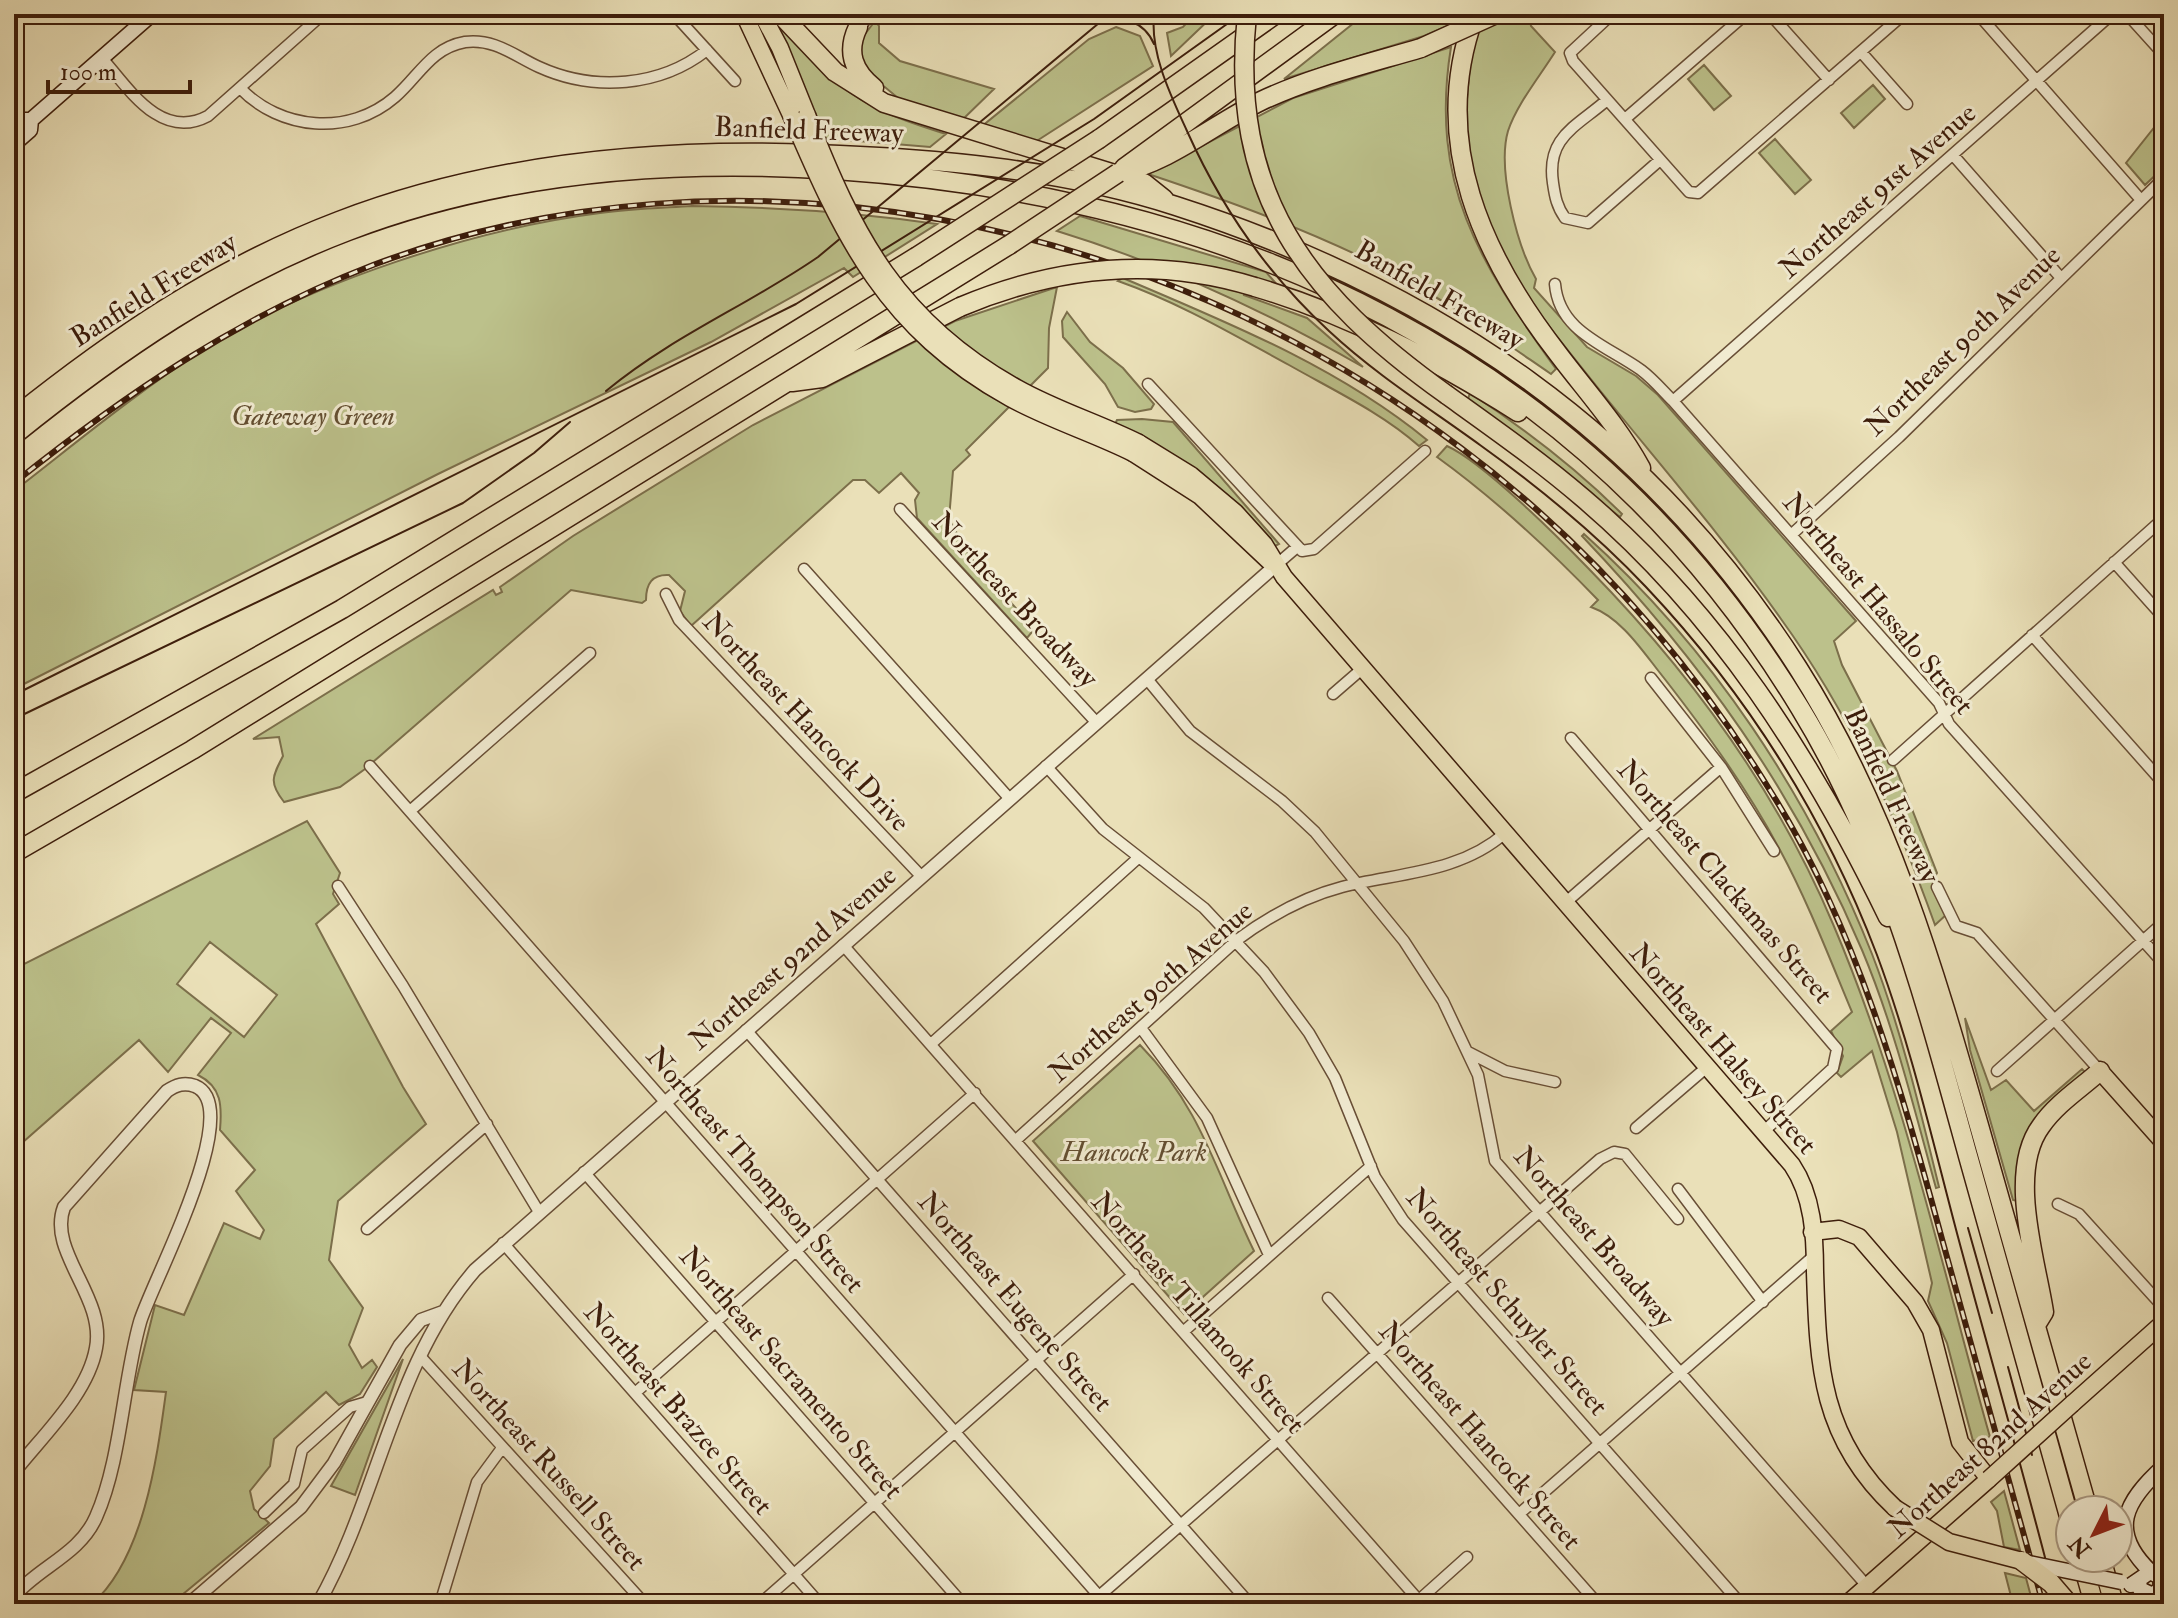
<svg xmlns="http://www.w3.org/2000/svg" width="2178" height="1618" viewBox="0 0 2178 1618" font-family="'IM FELL Double Pica',serif">
<rect width="100%" height="100%" fill="#eae0b8"/>
<filter id="stains"><feTurbulence type="fractalNoise" baseFrequency=".0025" numOctaves="4"/><feColorMatrix values="0 0 0 0 .2 0 0 0 0 .09 0 0 0 0 .02 0 0 0 .5 -.17"/></filter>
<radialGradient id="worn" r=".72"><stop offset=".6" stop-color="#630" stop-opacity="0"/><stop offset="1" stop-color="#630" stop-opacity=".3"/></radialGradient>
<path fill="#bcc18b" stroke="#7c6f4b" stroke-width="2" fill-rule="evenodd" d="M769,14C792,24 818,66 839,84C870,110 908,122 946,134L930,147L823,138Z
M1195,14H1215L1171,56L1167,33L1183,27Z
M1365,14H1462L1459,21L1424,36L1284,79Z
M1508,14H1529L1531,26L1555,52C1540,76 1517,104 1508,131C1497,169 1517,246 1536,279L1534,288L1587,347L1636,376L1658,395L1856,621L1834,641L1842,665L1897,771L1937,873L1933,880L1947,914L1935,925C1896,816 1849,713 1781,619C1722,535 1654,458 1590,378C1547,325 1494,261 1475,195C1460,141 1467,87 1474,33Z
M875,21L879,26V43L900,61L994,89L959,123L898,98L863,69L859,42Z
M1116,27L1140,36L1153,66L1032,144L981,127L1089,39Z
M1451,47C1429,184 1479,262 1556,369L1551,374C1497,337 1444,299 1386,269C1309,230 1229,201 1148,174L1293,98Z
M1704,65L1731,96L1714,110L1688,79Z
M1873,85L1885,99L1854,128L1841,113Z
M2164,115V167L2145,185L2126,163Z
M1775,139L1811,180L1795,194L1759,153Z
M692,206C775,207 855,212 937,224L853,277L844,268L711,342L438,474L14,689V491C76,443 138,391 205,349C312,282 475,229 600,213C630,209 661,208 692,206Z
M1080,216L1266,272L1279,287L1248,277L1244,295L1307,318L1363,367C1265,311 1165,264 1057,231Z
M1123,278C1229,323 1338,367 1427,440L1419,446C1382,413 1333,390 1289,365C1232,334 1180,303 1118,281Z
M1057,287L1049,328L1048,368L966,450L970,455L953,471L949,519L970,557L1031,625L1032,632L1027,638L917,518L915,500L919,493L901,473L879,493L865,480H853L691,626L680,611L685,591L669,575C652,574 646,584 646,600L642,603L571,590L365,769L340,787L284,802C269,783 272,777 283,756L279,737L253,739L493,590L496,595L502,592L500,587L573,536L753,425L955,321Z
M1067,312L1090,342L1123,368L1154,404L1151,409L1135,412L1118,407L1105,384L1063,337L1062,321Z
M1470,393C1525,429 1576,468 1622,514L1620,517L1468,399Z
M1142,419L1173,422L1279,544L1273,547L1114,426L1117,420Z
M1447,446C1483,462 1559,538 1588,568C1689,671 1777,791 1833,924C1903,1088 1941,1265 1990,1437L1973,1441L1947,1343L1928,1301L1932,1283L1897,1132L1872,1051L1841,1077L1837,1073L1843,1056L1831,1031L1852,1012C1829,957 1808,902 1780,850C1747,788 1706,732 1664,678C1643,652 1622,618 1591,607L1598,600C1548,548 1495,499 1437,457Z
M1584,534C1711,648 1809,795 1872,954C1901,1029 1920,1109 1939,1187L1936,1188C1914,1108 1894,1026 1862,950C1794,790 1701,661 1582,536Z
M307,821L340,873L333,894L339,904L316,924L403,1087L426,1124L338,1201L329,1260L363,1308L349,1345L362,1368L372,1360L377,1367L360,1394L339,1405L326,1392L274,1439L270,1466L250,1491L254,1509L269,1523L171,1604H92C144,1558 157,1458 166,1392L134,1390L155,1305L184,1315L224,1223L260,1239L264,1230L236,1191L255,1170L220,1130C222,1106 222,1087 198,1075L231,1033L211,1018L168,1072L139,1040L14,1150V969ZM210,942L277,995L244,1037L177,984Z
M1965,1018L1991,1090L2006,1080L2034,1111L2082,1069L2087,1074L2041,1116L2017,1201L2013,1200L1970,1050Z
M1140,1045C1202,1108 1217,1175 1254,1251L1184,1314L1033,1141Z
M403,1359L355,1495L331,1486Z
M2004,1491L2020,1550L2004,1547L1997,1511L1991,1502Z
M2005,1573L2026,1578L2033,1604H2013Z"/>
<g fill="none" stroke-linecap="round" stroke-linejoin="round">
<defs>
<path id="minor" d="M674,14L735,81
M1612,14L1570,53L1573,61L1689,192L1698,193L1904,14
M1770,14L1829,80
M1978,14L2141,200
M2127,14L2164,55
M1861,52L1907,104
M102,58C129,89 161,141 208,116L323,14
M240,88C280,130 349,137 395,97C419,76 431,48 465,42C494,38 515,56 539,67C594,92 660,87 707,50
M1607,100C1576,127 1546,137 1553,183C1555,197 1557,207 1565,218L1588,223L1660,160
M1625,119L1746,14
M1953,155L2061,278
M1555,284C1559,332 1606,345 1641,370C1653,379 1663,391 1673,401L1939,703L1949,724L2164,964
M1148,384L1302,551L1314,549L1425,451
M1673,401L2112,14
M900,509L1097,723
M1791,535L1899,437L2164,178
M2114,562L2164,618
M1275,566L1297,547
M804,569L1009,798
M666,594L679,620L921,876
M2032,635L2164,784
M1651,678L1721,767L1774,851
M1147,679L1190,731L1282,801L1315,832L1404,941L1443,1001L1478,1075L1495,1161L1867,1586
M1333,694L1363,668
M1571,738L1837,1049L1833,1068L1763,1132
M1893,760L2164,518
M370,766L1106,1604
M1046,766L1103,829L1204,908L1264,972L1309,1033L1335,1078L1375,1177L1403,1220L1741,1604
M410,811L590,653
M338,886L403,986L539,1212
M1937,887L1956,926L1977,933L2100,1071
M1565,903L1721,767
M843,945L1422,1604
M1141,1028L1207,1118L1269,1255
M746,1030L1250,1604
M931,1044L1137,859
M1468,1052L1505,1071L1555,1082
M1997,1071L2164,922
M1636,1128L1707,1067
M1016,1140L1237,940C1268,917 1304,897 1342,887C1397,873 1460,873 1505,833
M584,1172L963,1604
M1678,1189L1763,1302
M2058,1204L2079,1214L2164,1308
M367,1229L487,1124
M503,1243L820,1604
M1328,1298L1598,1604
M1183,1332L1371,1166
M420,1356L645,1604
M635,1393L975,1093
M264,1513L294,1484L302,1450L350,1407L367,1402
M1519,1514L1815,1255
M1419,1600L1467,1557
M440,1604L477,1482L502,1448
M760,1604L1134,1274
M1090,1604L1600,1159L1614,1152L1625,1154L1678,1219"/>
<path id="tertiary" d="M858,27L870,14
M14,1472C42,1436 88,1394 96,1348C106,1297 47,1252 64,1207L167,1091C176,1085 184,1082 195,1086C247,1107 151,1284 140,1322C123,1382 121,1461 96,1517C80,1554 39,1567 14,1596
M189,1604L301,1507L334,1463L400,1345L421,1320L443,1312
M318,1604C379,1497 393,1364 475,1270L1275,566"/>
<path id="secondary" d="M14,125L20,120H31
M14,144L30,130L31,120L152,14
M2151,1572C2108,1531 2125,1501 2164,1466
M2131,1585L2150,1572L2160,1577L2161,1588L2153,1595L2140,1589L2139,1580"/>
<path id="primary" d="M744,14L791,115
M762,14L780,48L807,115
M1139,443L1191,475L1235,512L1264,544L1284,577L1792,1165C1813,1196 1815,1236 1815,1272C1818,1367 1821,1439 1895,1508
M1133,453L1200,496L1270,562
M2100,1071L2164,1143
M1812,1232L1839,1229L1859,1237L1915,1302L1931,1330L1960,1442L1989,1479L1847,1604
M2072,1404L2164,1322"/>
<path id="motorway" d="M780,14L835,72L884,103L1144,183L1164,199
M1474,17C1429,142 1482,256 1559,355C1587,392 1618,426 1641,468
M858,27C846,52 853,71 874,88
M1099,139L1276,14
M1124,168L1335,14
M1118,173C1169,163 1214,124 1261,101C1312,77 1367,64 1421,48
M1255,287C1350,315 1435,360 1518,412
M792,382L822,378L960,307
M1447,395C1493,428 1540,461 1583,498C1718,613 1811,758 1888,917
M14,418C114,338 218,267 339,221C490,163 653,148 814,154C933,158 1062,169 1176,206C1437,290 1649,434 1798,668C1889,811 1934,968 1980,1129C2016,1256 2052,1383 2088,1510
M14,435C117,352 224,278 348,231C503,172 672,159 836,170C1236,197 1586,356 1800,708C1885,847 1925,1000 1968,1156C2001,1278 2036,1399 2070,1520
M14,793L342,609L916,257
M14,853L192,750L1009,245
M2036,1325L2044,1312C2036,1260 2007,1172 2041,1126C2056,1104 2081,1088 2100,1071
M2081,1558L2094,1604
M2101,1558L2114,1604"/>
</defs>
<use href="#minor" stroke="#684e36" stroke-width="13"/>
<use href="#tertiary" stroke="#684e36" stroke-width="15"/>
<use href="#secondary" stroke="#3d1d0b" stroke-width="17"/>
<use href="#primary" stroke="#3d1d0b" stroke-width="19"/>
<use href="#motorway" stroke="#3d1d0b" stroke-width="21"/>
<use href="#minor" stroke="#f1ebd1" stroke-width="10"/>
<use href="#tertiary" stroke="#f1ebd1" stroke-width="12"/>
<use href="#secondary" stroke="#f1ebd1" stroke-width="14"/>
<use href="#primary" stroke="#eae0b8" stroke-width="16"/>
<use href="#motorway" stroke="#eae0b8" stroke-width="18"/>
<path stroke="#3d1d0b" stroke-width="2" d="M1154,14C1150,54 1171,96 1187,131C1221,207 1268,275 1329,331C1375,374 1429,408 1480,445C1540,488 1596,534 1646,587C1746,693 1825,818 1877,955C1911,1046 1933,1143 1958,1237C1991,1360 2026,1481 2057,1604
M606,391C674,335 747,306 818,257L1099,23C1121,14 1144,21 1154,44
M14,695L796,304L1094,119L1241,14
M14,719L463,503L534,453L570,422
M1968,1228L1992,1313
M2008,1367L2032,1455"/>
<defs>
<path id="rail" d="M14,483C124,395 240,316 373,265C736,129 1157,218 1461,448C1586,541 1690,660 1771,792C1857,929 1900,1085 1942,1239C1976,1361 2009,1482 2043,1604"/>
</defs>
<use href="#rail" stroke="#3d1d0b" stroke-width="6"/>
<use href="#rail" stroke="#f1ebd1" stroke-width="3" stroke-dasharray="9" stroke-linecap="butt"/>
<defs>
<path id="secondary-bridge" d="M2024,1562L2121,1582"/>
<path id="primary-bridge" d="M791,115C844,239 886,329 1010,398C1050,420 1093,433 1133,453
M807,115C854,236 898,322 1017,388C1056,410 1099,423 1139,443
M1989,1479L2072,1404
M1895,1508L1949,1542L2022,1561"/>
<path id="motorway-bridge" d="M1247,14C1228,195 1307,295 1447,395
M1421,48L1496,14
M1009,245L1118,173
M916,257L1099,139
M960,307C1055,267 1155,256 1255,287
M2022,1561L2051,1583L2069,1604"/>
</defs>
<use href="#secondary-bridge" stroke="#3d1d0b" stroke-width="17" stroke-linecap="butt"/>
<use href="#primary-bridge" stroke="#3d1d0b" stroke-width="19" stroke-linecap="butt"/>
<use href="#motorway-bridge" stroke="#3d1d0b" stroke-width="21" stroke-linecap="butt"/>
<use href="#secondary-bridge" stroke="#f1ebd1" stroke-width="14"/>
<use href="#primary-bridge" stroke="#eae0b8" stroke-width="16"/>
<use href="#motorway-bridge" stroke="#eae0b8" stroke-width="18"/>
</g>
<g text-anchor="middle" stroke-width="6" stroke-linejoin="round" paint-order="stroke">
<g font-size="28" fill="#3d1d0b" stroke="#f1ebd1">
<text transform="translate(809 129) rotate(2)" y="10">Banfield Freeway</text>
<text transform="translate(1877 190) rotate(-41)" y="10">Northeast 91st Avenue</text>
<text transform="translate(153 289) rotate(-32)" y="10">Banfield Freeway</text>
<text transform="translate(1440 294) rotate(30)" y="10">Banfield Freeway</text>
<text transform="translate(1962 340) rotate(-44)" y="10">Northeast 90th Avenue</text>
<text transform="translate(1016 599) rotate(47)" y="10">Northeast Broadway</text>
<text transform="translate(1879 603) rotate(50)" y="10">Northeast Hassalo Street</text>
<text transform="translate(807 721) rotate(47)" y="10">Northeast Hancock Drive</text>
<text transform="translate(1893 795) rotate(65)" y="10">Banfield Freeway</text>
<text transform="translate(1726 881) rotate(49)" y="10">Northeast Clackamas Street</text>
<text transform="translate(792 957) rotate(-41)" y="10">Northeast 92nd Avenue</text>
<text transform="translate(1150 991) rotate(-41)" y="10">Northeast 90th Avenue</text>
<text transform="translate(1724 1048) rotate(49)" y="10">Northeast Halsey Street</text>
<text transform="translate(756 1169) rotate(49)" y="10">Northeast Thompson Street</text>
<text transform="translate(1595 1236) rotate(49)" y="10">Northeast Broadway</text>
<text transform="translate(1016 1301) rotate(49)" y="10">Northeast Eugene Street</text>
<text transform="translate(1508 1301) rotate(49)" y="10">Northeast Schuyler Street</text>
<text transform="translate(1199 1312) rotate(49)" y="10">Northeast Tillamook Street</text>
<text transform="translate(792 1372) rotate(49)" y="10">Northeast Sacramento Street</text>
<text transform="translate(679 1408) rotate(49)" y="10">Northeast Brazee Street</text>
<text transform="translate(1481 1435) rotate(49)" y="10">Northeast Hancock Street</text>
<text transform="translate(1989 1444) rotate(-42)" y="10">Northeast 82nd Avenue</text>
<text transform="translate(550 1464) rotate(48)" y="10">Northeast Russell Street</text>
</g>
<g font-size="28" font-style="italic" fill="#634e31" stroke="#f1ebd1">
<text x="313" y="425">Gateway Green</text>
<text x="1134" y="1161">Hancock Park</text>
</g>
</g>
<rect width="2178" height="1618" fill="none" stroke="#eae0b8" stroke-width="48"/>
<rect x="16" y="16" width="2146" height="1586" fill="none" stroke="#3d1d0b" stroke-width="4"/>
<rect x="24" y="24" width="2130" height="1570" fill="none" stroke="#3d1d0b" stroke-width="2"/>
<g transform="translate(2094 1534) rotate(228)"><circle r="38" fill="#f1ebd1" stroke="#a99982" stroke-width="2"/>
<path d="M0-6L14 30L0 20L-14 30Z" fill="#8f2418"/>
<text y="-12" font-size="22" font-weight="bold" text-anchor="middle" fill="#3d1d0b">N</text>
</g>
<path d="M48 80v12h142v-12" fill="none" stroke="#3d1d0b" stroke-width="4"/>
<text x="60" y="80" font-size="24" fill="#3d1d0b" stroke="#f1ebd1" stroke-width="6" paint-order="stroke">100 m</text>
<rect width="100%" height="100%" filter="url(#stains)"/>
<rect width="100%" height="100%" fill="url(#worn)"/>
</svg>
